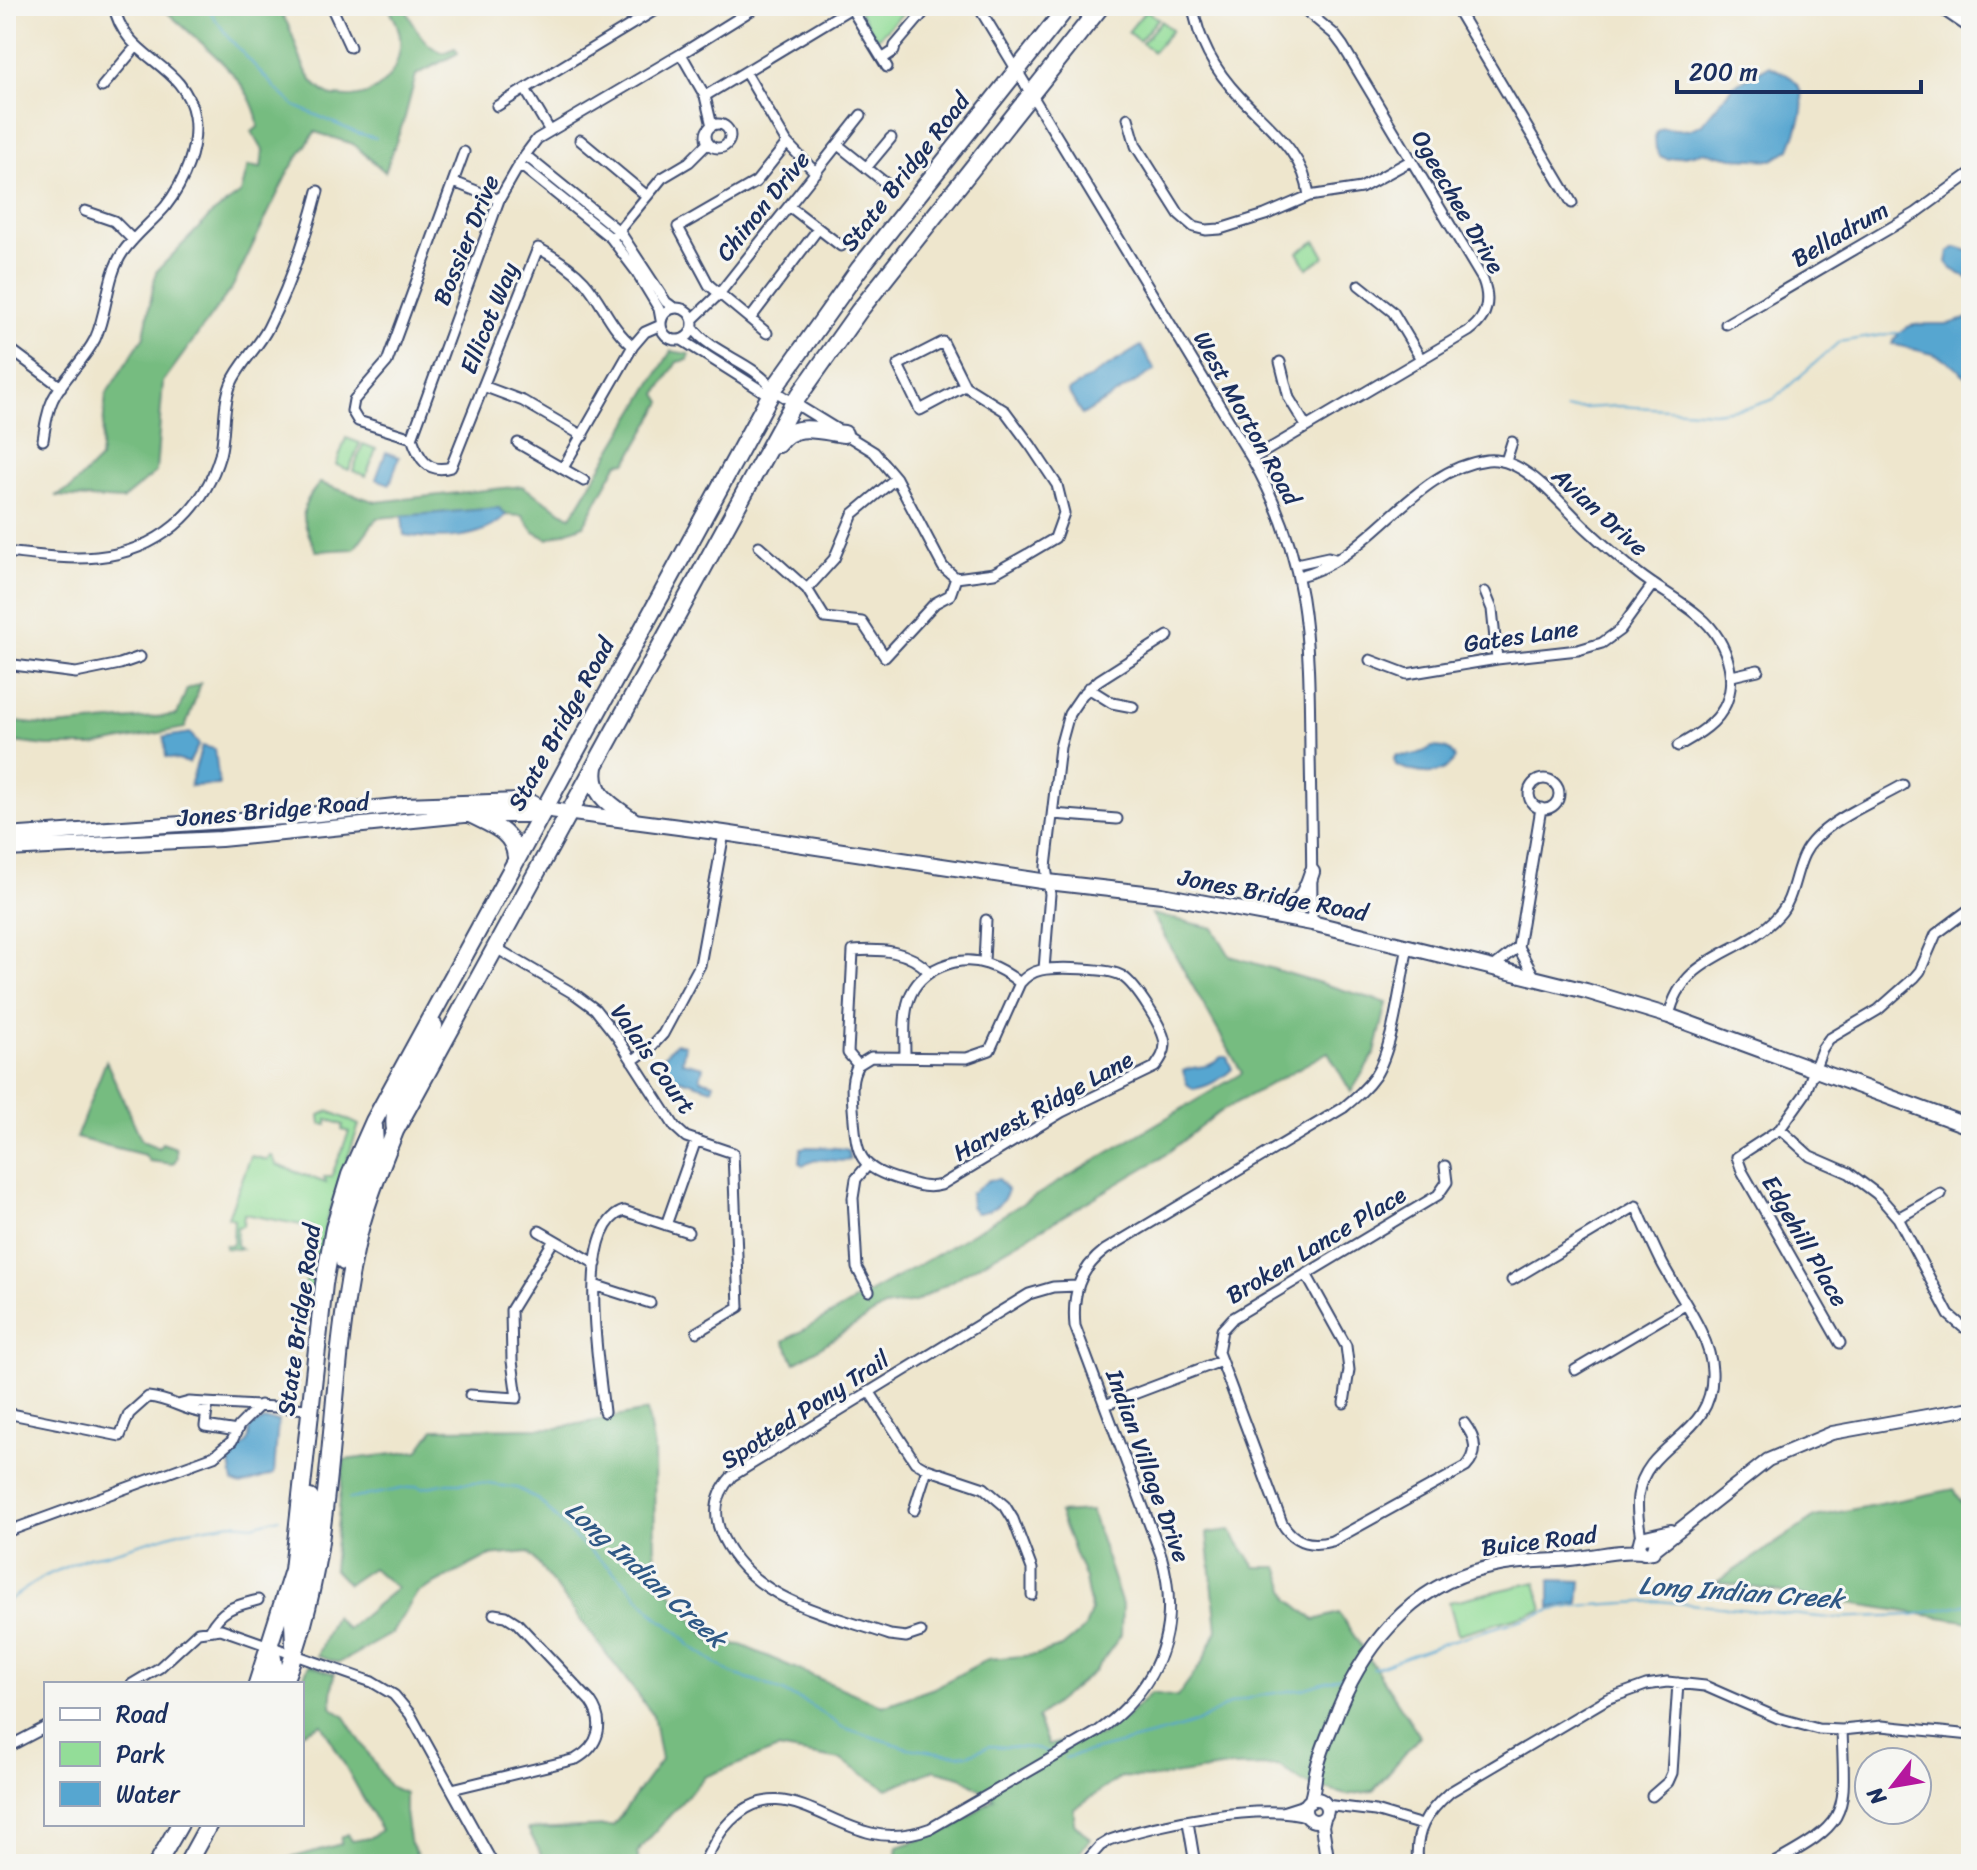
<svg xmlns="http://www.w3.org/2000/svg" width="1977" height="1870" viewBox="0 0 1977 1870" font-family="Sriracha,sans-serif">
<rect width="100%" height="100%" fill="#f6f6f2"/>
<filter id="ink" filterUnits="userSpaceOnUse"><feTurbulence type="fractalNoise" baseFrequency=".0125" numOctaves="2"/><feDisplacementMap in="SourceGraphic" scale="16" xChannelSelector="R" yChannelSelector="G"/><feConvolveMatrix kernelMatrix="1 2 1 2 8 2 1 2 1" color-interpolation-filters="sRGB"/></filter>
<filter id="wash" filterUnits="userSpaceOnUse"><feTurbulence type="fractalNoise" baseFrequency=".006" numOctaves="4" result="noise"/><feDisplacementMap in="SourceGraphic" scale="32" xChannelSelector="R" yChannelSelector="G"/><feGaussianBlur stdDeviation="1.8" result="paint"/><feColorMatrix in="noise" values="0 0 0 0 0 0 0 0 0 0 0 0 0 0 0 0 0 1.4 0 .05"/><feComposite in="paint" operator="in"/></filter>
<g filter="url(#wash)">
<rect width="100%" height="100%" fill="#eee6cd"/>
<path fill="#93dd98" stroke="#57867b" stroke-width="2" d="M856,6H910L877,39Z
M1146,10L1158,19L1139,41L1128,32Z
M1161,21L1172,30L1153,52L1142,43Z
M1316,241L1325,257L1307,268L1298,252Z
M346,438L360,443L349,470L336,465Z
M363,444L376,449L366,476L353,471Z
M329,1111L359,1125L327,1219L312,1301L309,1305L303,1304L298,1298L305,1295L307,1273L299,1270L307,1268L312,1227L244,1214L243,1226L237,1227L236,1245L241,1249L225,1248V1245H233L234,1219L228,1217L251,1156L268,1160L270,1156H272L277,1165L326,1183L324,1177H331L349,1132L342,1130L343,1125L327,1119V1125L321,1124L320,1115Z
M1536,1582L1543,1610L1458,1634L1449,1602Z"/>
<path fill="#76bc80" stroke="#48766f" stroke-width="2" d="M165,6H276C280,13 286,19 289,27C300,52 302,80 329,95C334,97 342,96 347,97C377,97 397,76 400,47C402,32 395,19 388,6H405C412,24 423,46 443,53L455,48L458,53L416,75L405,117L385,172L353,144L315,132L288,172L233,286L163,382L156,472L122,500L55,496L70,489L100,459L106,394L144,336L156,272L212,214L241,193L248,166L261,168L263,150L252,132L258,127C256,82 199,42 168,13Z
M671,351L689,354L688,360L677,362L657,394L662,402L627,462L618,463L584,525L548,539L534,532L523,516L506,515L499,508L377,518L354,549L316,551C303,521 295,510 320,483L376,502L522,486L571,517Z
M201,683L185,728L92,746H47L6,741V721L55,726L177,715L187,689Z
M1152,914L1213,928L1230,956L1387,1003L1375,1053L1351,1092L1328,1052L1218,1113L1161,1158L1055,1221L915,1302L884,1307L795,1363L784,1341L924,1262L1242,1073Z
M106,1061L142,1141L159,1148L162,1143L176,1148L177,1158L173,1164L149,1161L145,1155L76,1138Z
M647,1411L654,1449L655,1572L711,1642L741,1645L883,1706L934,1688L988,1659L1035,1655L1062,1647L1085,1628L1091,1611L1085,1579L1059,1513L1091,1511L1122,1605L1121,1635L1095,1671L1037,1718L1048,1745L1101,1735L1130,1714L1151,1693L1177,1697L1202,1663L1217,1630L1207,1533L1230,1530L1255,1567H1278L1290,1600L1315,1620L1339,1613L1420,1736L1373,1791L1346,1795L1302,1782L1279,1766L1228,1767L1152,1778L1121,1777L1074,1809V1823L1090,1839L1070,1864H895L898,1847L954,1828L994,1798L961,1777L934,1770L887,1789L841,1760L778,1749L704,1777L637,1852L639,1864H546L528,1829L613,1826L661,1760L653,1715L529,1552L488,1556L417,1593L392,1633L339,1663L317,1656L334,1616L347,1629L397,1588L372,1568L348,1584L333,1569L344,1460L418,1451L434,1429L558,1428Z
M1954,1489L1971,1518V1622L1717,1582L1815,1517Z
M309,1665L334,1674L331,1707L345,1717L389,1786L405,1793V1812L409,1840L422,1864L360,1862L355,1864H256L277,1862L341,1844L342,1837L348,1834L352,1841L369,1838L381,1830L322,1724L302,1733V1684H300Z"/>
<path fill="#56a6d0" stroke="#386a97" stroke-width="2" d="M1769,66C1777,70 1787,74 1793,79C1812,97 1798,129 1790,149L1773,160L1733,158L1704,152L1667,159L1660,156L1656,149L1655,137L1657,131L1663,128L1689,130L1702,124L1733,86Z
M1956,247L1971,252V280L1951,269L1947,262L1949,252Z
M1971,317V381L1947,360L1933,354L1892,344C1903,319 1923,325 1945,324C1954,323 1962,320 1971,317Z
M1141,346L1155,370L1082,415L1068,391Z
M386,452L399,457L390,484L376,479Z
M499,508L506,515C483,541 436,540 404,535L402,516Z
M190,733L199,744L189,763L166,757L164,737Z
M202,746L215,749L219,785L190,786Z
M1432,747C1444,748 1451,747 1455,759C1441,780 1416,774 1396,765L1394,759L1397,755C1410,757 1421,754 1432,747Z
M676,1043L685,1045L682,1062L703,1067L700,1079L714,1083L712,1089L668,1075L661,1059Z
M1221,1057H1227L1232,1069C1222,1079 1207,1087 1193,1089L1187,1084L1183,1071C1197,1064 1207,1071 1221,1057Z
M805,1147C816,1147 840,1147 848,1150L850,1160C833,1164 822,1153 803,1166L800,1163L801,1148Z
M998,1179L1008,1190C1004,1204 991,1212 976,1213L971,1206L970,1194L989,1180Z
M264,1420L278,1421L274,1474L241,1485L233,1482L229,1457C242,1446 251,1447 249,1427Z
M1550,1580L1581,1581L1579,1603L1550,1608Z"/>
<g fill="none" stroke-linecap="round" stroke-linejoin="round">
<path stroke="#56a6d0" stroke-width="2" d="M206,6L229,38L276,89L295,106L357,133L376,138
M1566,409L1619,406L1714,412L1750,407L1774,399L1839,342L1902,332
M349,1499L417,1486L422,1488L448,1483H481L517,1488L539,1500L576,1539L620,1577L658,1618L679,1633L689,1645L732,1674L757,1681L806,1702L842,1727L907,1748L958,1755L970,1754L989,1746L1036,1748L1050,1753
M6,1602L43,1577L88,1557L106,1554L182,1531L232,1523L253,1525L279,1518
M1373,1669L1444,1643L1553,1610L1577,1606L1659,1601L1830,1618L1913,1615L1971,1603
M1065,1758L1173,1730L1198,1722L1231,1703L1261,1695L1303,1689L1344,1676"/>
</g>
</g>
<g filter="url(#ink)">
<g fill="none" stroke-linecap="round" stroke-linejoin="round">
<defs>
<path id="minor" d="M331,6L350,47
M978,6L1252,459C1310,560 1309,640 1310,753C1311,809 1312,866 1312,923
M1193,6C1198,41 1216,72 1240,97C1269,128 1304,152 1309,196
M1455,6L1572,203
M1937,6L1971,29
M681,54L758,6
M882,59L894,51L895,46L929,6
M746,73L787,143L816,173
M102,87L135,48
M525,89L550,131
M497,106L662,6
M1128,118L1136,146L1179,214L1194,227L1206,230L1220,229L1265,215L1309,196L1361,188L1412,160
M706 136a12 12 0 1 1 24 0a12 12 0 1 1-24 0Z
M712,126L705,96L851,8L887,67
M580,140L647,196
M838,145L888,185
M525,155L620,232L666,302L674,308
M519,164L611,238L636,271L659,309L661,320
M866,168L891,138
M454,182L499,200
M789,206L841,246
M85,211L114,221L133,240
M615,235L662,178L689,162L708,143
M1359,285L1393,312L1421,359
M661 324a16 16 0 1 1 32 0a16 16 0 1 1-32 0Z
M693,319L719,294L861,115
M750,319L818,229
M1726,324L1916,213L1971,173
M693,328C713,355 755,362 773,390L874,452L896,478L943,567L956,578L994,573L1028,554L1055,538L1064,513L1057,485L1031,446L1005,411L965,386L943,342L898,365L920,410L965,386
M767,333L709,285L678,227L756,182L787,143
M682,340L764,392L773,390
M6,346L61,387
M633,346C611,329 602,301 584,281C571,267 555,257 538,248L451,467C427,474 419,458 412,438L499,200L525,155L537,139L681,54L705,96
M1280,362L1289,398L1306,426
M483,386L523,401L583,436
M412,438L358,421L352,411L354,400L387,362L464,152
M43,440C45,426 47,412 53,399C64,377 84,361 95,339C108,311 106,277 123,252C135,235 152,222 165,207C184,183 199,147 194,116C185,62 124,60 114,6
M518,443L584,481
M1252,459L1469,331C1487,318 1491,301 1483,280L1343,46L1334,34L1304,9
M1506,461L1512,442
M563,468L633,346L645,332L661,325
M759,546L807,589L825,618L862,622L885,657L935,603L950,595L956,578
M6,552C35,555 68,560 97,557C157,551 203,513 220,455C226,432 222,406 231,384C240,363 258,348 268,328C290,285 306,237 318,191
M1296,564L1328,557L1335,559
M1299,576C1370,560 1412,469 1487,460C1525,456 1562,506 1588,530C1604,545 1621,560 1639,574C1658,589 1680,600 1699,616C1729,640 1745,691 1713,722C1703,732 1690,739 1678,746
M807,589L834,559L853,514L896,478
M1485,592L1492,609L1497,659
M1370,660L1407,674L1497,659L1578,650L1602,643L1620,630L1653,584
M6,664L76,673L120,664L140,657
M1732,676L1758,670
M1088,688L1112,703L1133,707
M1529 794a15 15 0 1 1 30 0a15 15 0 1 1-30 0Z
M1053,814L1117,819
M1518,947L1541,808
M496,948L576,995L595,1009L617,1037L675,1127L686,1137L733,1153L739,1307L697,1332
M984,962L986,920
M1492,968L1518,947L1535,978
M1044,969L1050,894L1046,867L1060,747L1069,714L1082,695L1099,680L1168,636
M1669,1016C1683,953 1741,957 1778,916C1794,899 1794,874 1804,854C1819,823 1874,802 1903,785
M905,1056C905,1037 903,1017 909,999C919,969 958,954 987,964C1000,968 1010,975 1020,983
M632,1061L651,1047L663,1034L700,965L724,833
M858,1065L871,1057L967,1058L990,1050L1020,983C1026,976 1032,972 1041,970C1056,967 1110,968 1122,976C1135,984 1164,1028 1165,1044C1165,1053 1160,1060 1155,1067L1062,1112L941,1185C927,1189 917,1185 904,1181C855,1167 857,1154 853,1108C852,1092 850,1078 858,1065L848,1053L853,951C882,949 909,950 929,972
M1780,1129L1810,1156L1849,1173L1877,1194L1898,1218L1949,1315L1963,1327
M867,1166L856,1179L853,1198L857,1268L869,1291
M1445,1166L1447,1182L1438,1195L1233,1318L1222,1330L1218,1352L1282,1523C1294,1543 1311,1547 1332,1541L1466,1467C1480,1452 1475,1437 1464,1423
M1898,1218L1941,1194
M666,1225L696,1140
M539,1231L596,1264
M1306,1274L1346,1346L1349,1370L1344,1403
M1512,1280L1636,1206C1644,1224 1652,1243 1661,1261C1677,1293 1711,1335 1712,1371C1715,1439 1646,1439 1638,1496C1636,1510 1639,1525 1641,1538
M594,1285L650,1303
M1840,1343L1742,1171L1737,1157L1780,1129L1805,1094L1822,1049L1829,1039L1878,1010L1914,978L1920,971L1936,934L1967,911
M1575,1370L1685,1305
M869,1391L915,1462L927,1469L984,1488L1005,1506L1013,1519L1032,1569V1595
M470,1395L517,1398L512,1361L511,1310L554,1240
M178,1405L189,1402L310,1409
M1105,1405L1221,1361
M207,1410L205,1426L237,1431
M604,1412C600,1372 574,1226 624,1211L688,1232
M6,1413L120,1436L129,1414L148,1397C173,1399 182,1411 206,1413
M914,1510L927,1469
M6,1532L214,1456L232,1441L239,1426L260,1405
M210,1630C222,1608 235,1606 258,1600
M921,1632L906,1637L890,1635C829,1614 754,1602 723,1538C712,1515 715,1495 732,1476L1029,1294L1053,1287L1077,1286
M132,1684L159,1668L198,1632L221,1629L372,1682L394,1695L410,1714L493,1864
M6,1748L46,1727
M452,1789L576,1759C599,1746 606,1723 590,1701L517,1623L506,1616L494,1614
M1652,1796L1668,1782L1672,1773L1678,1683
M1325,1805L1375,1811L1422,1825
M1282,1812L1307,1804
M1188,1822L1195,1864
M703,1864C710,1852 716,1837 725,1827C774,1770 819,1821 871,1833C891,1838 912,1835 931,1828L1097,1732C1159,1688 1182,1629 1161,1555L1075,1326C1072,1294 1079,1270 1105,1250L1343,1108C1355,1098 1366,1089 1375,1076C1394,1047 1400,982 1408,947
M1084,1864L1100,1846L1110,1840C1153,1824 1266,1802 1308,1817
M1418,1864C1414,1832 1426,1813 1450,1792L1607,1699L1646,1685L1667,1682L1705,1686L1778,1718L1818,1729L1842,1730L1882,1726L1971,1735
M1772,1864C1851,1821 1845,1816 1842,1730"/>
<path id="tertiary" d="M1652,1537L1656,1541L1653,1552L1644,1553L1639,1546L1641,1538L1671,1531
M1655,1549L1768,1460L1832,1433L1971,1408
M1305 1810a11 11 0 1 1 22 0a11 11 0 1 1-22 0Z
M1310,1802C1314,1792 1314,1783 1316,1772C1319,1758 1328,1735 1334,1721C1359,1651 1411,1585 1486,1568C1510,1562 1534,1561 1558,1560C1586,1559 1615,1549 1643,1552
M1324,1818L1322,1826L1328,1864"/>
<path id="secondary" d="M6,836L299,816L405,805L520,801L532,803L543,809L724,833L1048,882L1162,895L1312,923L1586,991L1669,1016L1971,1127
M6,849L221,839L464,815H527L543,809
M1273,915C1300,904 1303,899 1312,872"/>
<path id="trunk" d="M778,444C793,421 820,431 844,434
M595,767C590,795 613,806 632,820
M472,815C492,825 514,832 516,857
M395,1129C389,1102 423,1054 434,1026
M344,1262L348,1226L375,1146L374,1126
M294,1645L293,1621L308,1555L310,1498
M257,1684L293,1570L324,1284L334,1228L350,1175L374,1121L773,390L859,269L1068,6
M271,1684L275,1671L271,1647
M283,1684C340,1543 324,1392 356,1246C364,1207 380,1169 395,1131L793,404L859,311L1101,6
M157,1864L180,1824
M187,1864L209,1824"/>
</defs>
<use href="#minor" stroke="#3b4a6f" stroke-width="13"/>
<use href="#tertiary" stroke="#3b4a6f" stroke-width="16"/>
<use href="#secondary" stroke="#3b4a6f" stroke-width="18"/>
<use href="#trunk" stroke="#3b4a6f" stroke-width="20"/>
<use href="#minor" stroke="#fff" stroke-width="9"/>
<use href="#tertiary" stroke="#fff" stroke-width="12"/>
<use href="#secondary" stroke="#fff" stroke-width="14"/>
<use href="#trunk" stroke="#fff" stroke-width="16"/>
</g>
</g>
<g text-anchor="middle" stroke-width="6" stroke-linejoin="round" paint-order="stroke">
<g font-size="24" fill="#1b2f5e" stroke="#f6f6f2">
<text transform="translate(905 172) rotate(-52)" y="8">State Bridge Road</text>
<text transform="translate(1458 202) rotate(60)" y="8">Ogeechee Drive</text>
<text transform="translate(763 206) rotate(-51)" y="8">Chinon Drive</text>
<text transform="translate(1840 234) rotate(-30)" y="8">Belladrum</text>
<text transform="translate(466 240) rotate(-68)" y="8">Bossier Drive</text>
<text transform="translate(489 318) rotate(-68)" y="8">Ellicot Way</text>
<text transform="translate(1247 418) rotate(61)" y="8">West Morton Road</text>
<text transform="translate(1600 512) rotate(42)" y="8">Avian Drive</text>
<text transform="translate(1521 636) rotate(-8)" y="8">Gates Lane</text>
<text transform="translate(561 724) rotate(-61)" y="8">State Bridge Road</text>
<text transform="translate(273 810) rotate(-5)" y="8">Jones Bridge Road</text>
<text transform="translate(1273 895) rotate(11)" y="8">Jones Bridge Road</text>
<text transform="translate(653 1059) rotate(55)" y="8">Valais Court</text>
<text transform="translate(1043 1106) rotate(-29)" y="8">Harvest Ridge Lane</text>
<text transform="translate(1805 1241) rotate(60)" y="8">Edgehill Place</text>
<text transform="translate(1316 1245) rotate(-31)" y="8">Broken Lance Place</text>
<text transform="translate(299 1320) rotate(-82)" y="8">State Bridge Road</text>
<text transform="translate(805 1410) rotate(-33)" y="8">Spotted Pony Trail</text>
<text transform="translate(1148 1466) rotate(70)" y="8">Indian Village Drive</text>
<text transform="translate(1539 1541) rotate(-7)" y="8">Buice Road</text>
</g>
<g font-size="26" font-style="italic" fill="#305986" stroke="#f6f6f2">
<text transform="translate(646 1574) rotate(42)" y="9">Long Indian Creek</text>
<text transform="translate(1741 1592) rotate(4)" y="9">Long Indian Creek</text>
</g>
</g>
<rect width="1977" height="1870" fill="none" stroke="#f6f6f2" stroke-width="32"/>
<rect x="44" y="1682" width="260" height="144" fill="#f6f6f2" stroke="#9ea6b7" stroke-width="2"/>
<rect x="60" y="1708" width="40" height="12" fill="#ffffff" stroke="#9ea6b7" stroke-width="2"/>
<text x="116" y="1722" font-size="24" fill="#1b2f5e">Road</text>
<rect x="60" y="1742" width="40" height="24" fill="#93dd98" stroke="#9ea6b7" stroke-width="2"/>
<text x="116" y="1762" font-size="24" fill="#1b2f5e">Park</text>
<rect x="60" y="1782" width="40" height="24" fill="#56a6d0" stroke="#9ea6b7" stroke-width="2"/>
<text x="116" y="1802" font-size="24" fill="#1b2f5e">Water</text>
<g transform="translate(1893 1786) rotate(239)"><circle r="38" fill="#f6f6f2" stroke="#9ea6b7" stroke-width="2"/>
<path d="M0-6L14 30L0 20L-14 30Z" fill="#b5179e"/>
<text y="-12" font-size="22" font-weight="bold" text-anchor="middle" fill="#1b2f5e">N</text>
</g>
<path d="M1677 80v12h244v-12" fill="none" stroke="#1b2f5e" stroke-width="4"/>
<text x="1689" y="80" font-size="24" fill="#1b2f5e" stroke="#f6f6f2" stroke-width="6" paint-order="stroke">200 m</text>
</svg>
